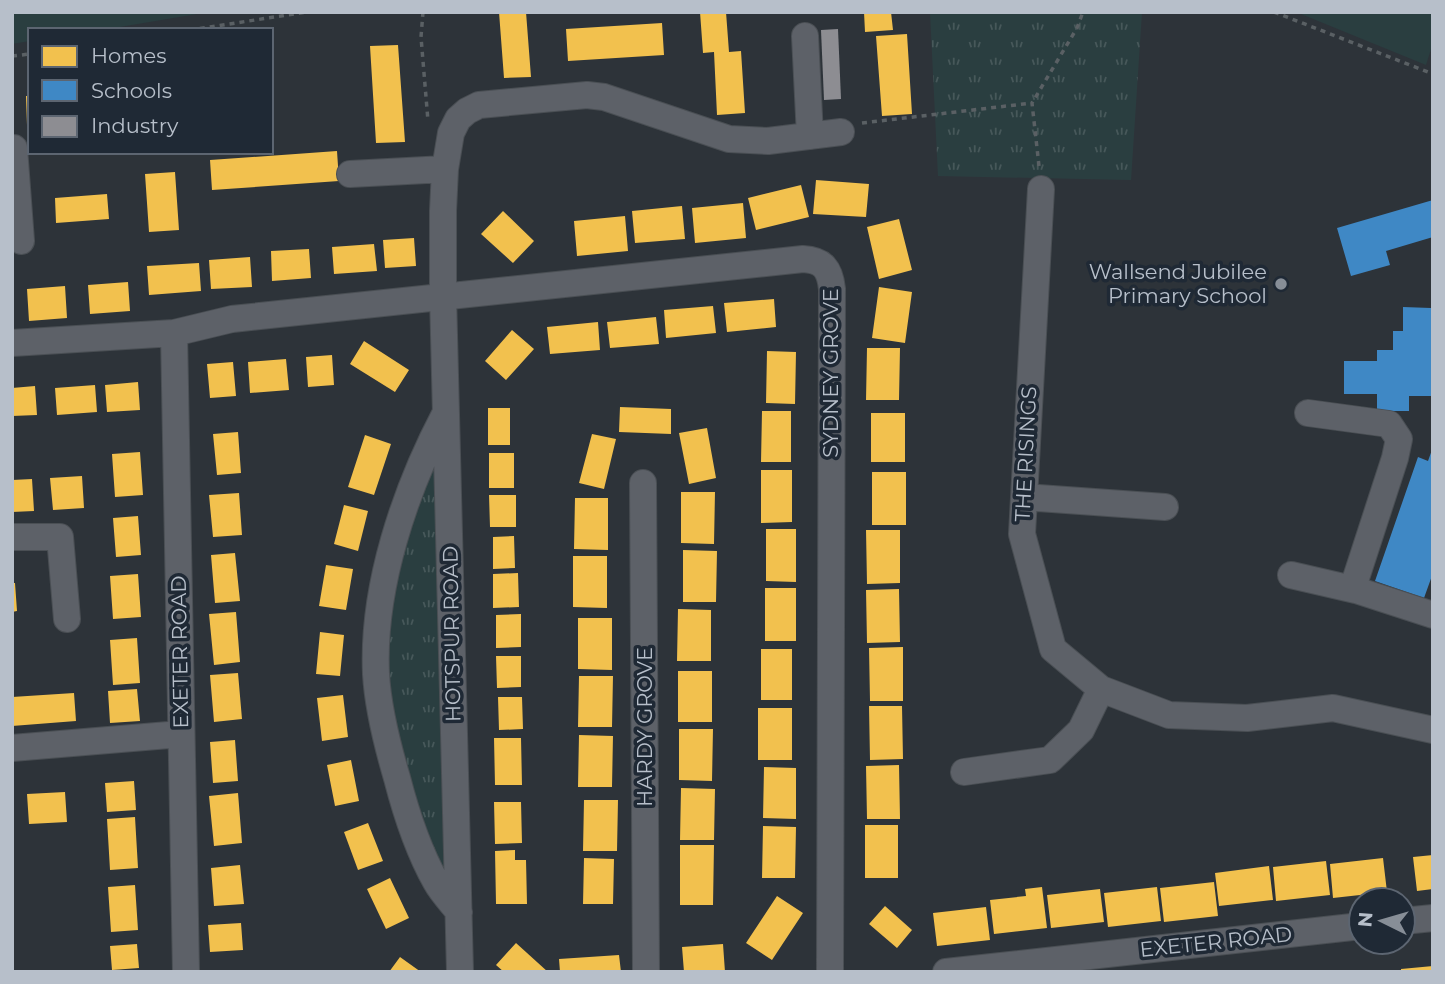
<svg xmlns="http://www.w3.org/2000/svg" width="1445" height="984" viewBox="0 0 1445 984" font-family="Montserrat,sans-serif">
<defs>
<pattern id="grass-tufts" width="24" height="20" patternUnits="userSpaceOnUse" patternTransform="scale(1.75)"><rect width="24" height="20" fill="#2a3e40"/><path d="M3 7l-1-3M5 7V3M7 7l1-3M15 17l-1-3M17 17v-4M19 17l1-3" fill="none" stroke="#47585a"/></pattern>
</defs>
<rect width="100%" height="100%" fill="#2d3339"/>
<path fill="url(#grass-tufts)" d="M930,12H1142L1131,180L938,176Z
M433,462L441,469L450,882L439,876L386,711L391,582Z"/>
<path fill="#2a3e40" d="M12,12H209L102,30H30V41L12,44Z
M1296,12H1433V43L1426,65Z"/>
<path fill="#f2c14e" d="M499,12H526L531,77L504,78Z
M700,12H726L729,52L741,51L745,113L717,115L714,52L703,53Z
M864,12H891L893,30L865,32Z
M662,23L664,55L568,61L566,29Z
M907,34L912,114L882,116L876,36Z
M398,45L405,142L376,143L370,46Z
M26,96H30V125H27Z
M337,151L339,181L212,190L210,160Z
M175,172L179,230L149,232L145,174Z
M816,180L869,184L866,217L813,214Z
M801,185L809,217L756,230L748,198Z
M107,194L109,219L56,223L55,198Z
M743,203L746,238L695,243L692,208Z
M682,206L685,239L635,243L632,211Z
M503,211L534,241L513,263L481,234Z
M625,216L628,251L577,256L574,221Z
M899,219L912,270L879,279L867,227Z
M414,238L416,266L385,268L383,240Z
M374,244L377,271L334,274L332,247Z
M309,249L311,278L272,281L271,251Z
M250,257L252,287L211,289L209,260Z
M199,263L201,291L149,295L147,266Z
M128,282L130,311L90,314L88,285Z
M65,286L67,318L29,321L27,289Z
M879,287L912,292L905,343L872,338Z
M774,299L776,327L727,332L724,303Z
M713,306L716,333L666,338L664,310Z
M656,317L659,344L610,348L607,322Z
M598,322L600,350L550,354L547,327Z
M512,330L534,349L506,380L485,361Z
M364,341L409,370L395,392L350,364Z
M867,348H900L899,400H866Z
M767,351L796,352L795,404L766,403Z
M332,355L334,385L308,387L306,357Z
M286,359L289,390L250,393L248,362Z
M233,362L236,396L210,398L207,364Z
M138,382L140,410L107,412L105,385Z
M95,385L97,412L57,415L55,388Z
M35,386L37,415L12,416V388Z
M620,407L671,409V434L619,432Z
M488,408H510V445H488Z
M762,411H791V462H761Z
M871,413H905V462H871Z
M707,428L716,478L689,484L679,433Z
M238,432L241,473L217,475L213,434Z
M592,434L616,439L604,489L579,483Z
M365,435L391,444L374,495L348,487Z
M140,452L143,495L115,497L112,454Z
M489,453H514V488H489Z
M761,470H792V522L761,523Z
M872,472H906V525H872Z
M82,476L84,508L53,510L50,478Z
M32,479L34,511L12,512V480Z
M681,492H715L714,544L681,543Z
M239,493L242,535L213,537L209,495Z
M489,495H516V527H490Z
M575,498H608V550L574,549Z
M344,505L368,511L358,551L334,544Z
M138,516L141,555L116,557L113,518Z
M766,529H796V582L766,581Z
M866,530H900V583L867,584Z
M514,536L515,568L493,569V537Z
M683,550L717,551L716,602H683Z
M235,553L240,601L215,603L211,555Z
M573,556H607V608L573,607Z
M326,565L353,569L346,610L319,606Z
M518,573L519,607L493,608V574Z
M138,574L141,617L113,619L110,576Z
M12,583H15L17,611L12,612Z
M765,588H796V641H765Z
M899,589L900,642L867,643L866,590Z
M678,609L711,610V661H677Z
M236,612L240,662L214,665L209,614Z
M521,614V647L496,648V615Z
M578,618H612V670L578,669Z
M320,632L344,635L340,676L316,674Z
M137,638L140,683L113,685L110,640Z
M903,647V701H870L869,648Z
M761,649H792V700H761Z
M496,656H521V687L497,688Z
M678,671H712V722H678Z
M238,673L242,719L214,722L210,675Z
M579,676H613L612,727H578Z
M137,689L140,721L110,723L108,691Z
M74,693L76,721L12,726V697Z
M343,695L348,737L322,741L317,698Z
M498,697H522L523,729L499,730Z
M869,706H902L903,759L870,760Z
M758,708H792V760H758Z
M679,729H713L712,781L679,780Z
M579,735L613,736L612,787H578Z
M494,738H521L522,785H495Z
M235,740L238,781L213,783L210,742Z
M351,760L359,801L335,806L327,765Z
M899,765L900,819H867L866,766Z
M764,767L796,768V819L763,818Z
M134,781L136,810L107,812L105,783Z
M681,788L715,789L714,840H680Z
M65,792L67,822L29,824L27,794Z
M238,793L242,843L214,846L209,796Z
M584,800H618L617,851H583Z
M494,802H521L522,843L495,844Z
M135,817L138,868L110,870L107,819Z
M368,823L383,861L358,870L344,832Z
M865,825H898V878H865Z
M763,826L796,827L795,878H762Z
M680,845H714L713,905H680Z
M515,850V860H526L527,904H496L495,851Z
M1433,855V889L1417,891L1413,857Z
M584,858L614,859L613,904H583Z
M1383,858L1387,892L1333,898L1330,864Z
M1326,861L1330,895L1276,901L1273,867Z
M240,865L244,904L214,906L211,868Z
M1269,866L1273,900L1219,906L1215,873Z
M390,878L409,918L386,929L367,889Z
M1214,882L1218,916L1164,922L1160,888Z
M135,885L138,930L111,932L108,887Z
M1042,887L1047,928L994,934L990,900L1026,896L1025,889Z
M1157,887L1161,921L1108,927L1104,893Z
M1100,889L1104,922L1051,928L1047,895Z
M777,896L803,913L772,960L746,943Z
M885,906L912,930L897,948L869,924Z
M986,907L990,940L937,946L933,913Z
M241,923L243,950L210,952L208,925Z
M516,943L548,972H504L496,965Z
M137,944L139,968L112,970L110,946Z
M723,944L725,972H684L682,947Z
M619,955L621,972H560L559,959Z
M400,957L421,972H389Z
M1433,966V972H1401V969Z"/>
<path fill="#3f88c5" d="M1433,200V237L1386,251L1390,265L1351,276L1337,228Z
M1403,307L1431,308L1433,396H1409V411H1377V394H1344V361H1377V350H1393V331H1403Z
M1433,447V573L1424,598L1375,581L1418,457L1428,461Z"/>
<path fill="#8d8d92" d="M838,29L841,99L824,100L821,30Z"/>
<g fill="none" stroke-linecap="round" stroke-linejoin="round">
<defs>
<path id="minor" d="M805,36L810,136
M14,148L21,241
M350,174L445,169
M1041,189L1022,534L1053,649L1101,689L1169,715L1247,718L1333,708L1433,730
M174,333L186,972
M12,343L174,333L232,319L803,259C823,260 830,269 832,289L830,972
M1308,413L1389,424L1399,439L1395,458L1355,581L1356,590L1433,615
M445,414C405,490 372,587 376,674C378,709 387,744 397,778C406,813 418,850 436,882C442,893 451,902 459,912
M643,483L646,972
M1024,497L1165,507
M12,537H60L67,619
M1291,575L1356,590
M12,748L181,734
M964,772L1050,760L1081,730L1101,689
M1403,921L1433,918
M460,972L443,295V211L445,169L451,133L458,119L467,111L479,105L587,95L604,97L729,139L768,141L841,132
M946,972L1361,926"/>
</defs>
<use href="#minor" stroke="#4a4f54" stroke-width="28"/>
<path stroke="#5a6064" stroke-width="3.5" stroke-dasharray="5 5" stroke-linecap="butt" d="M423,12L421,37L428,121
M1274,12L1433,74
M190,30L307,12
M12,56L30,54
M862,123L1032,103
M1039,166L1032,103L1077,28L1083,12"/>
<use href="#minor" stroke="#5d6168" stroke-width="26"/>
</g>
<circle fill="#878e97" stroke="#1f2935" stroke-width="2.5" cx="1281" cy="284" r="7"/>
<g text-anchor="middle" stroke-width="7" stroke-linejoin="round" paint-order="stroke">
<g font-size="21" fill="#b7bfca" stroke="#1f2935" text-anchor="end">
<text x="1267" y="279">Wallsend Jubilee<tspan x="1267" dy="24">Primary School</tspan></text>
</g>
<g font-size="21" fill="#b7bfca" stroke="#1f2935">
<text transform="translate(831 373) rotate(-90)" y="7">SYDNEY GROVE</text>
<text transform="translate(1026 454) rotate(-87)" y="7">THE RISINGS</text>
<text transform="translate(452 634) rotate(-91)" y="7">HOTSPUR ROAD</text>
<text transform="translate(180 652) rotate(-91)" y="7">EXETER ROAD</text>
<text transform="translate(645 727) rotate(-90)" y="7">HARDY GROVE</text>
<text transform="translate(1216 942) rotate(-6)" y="7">EXETER ROAD</text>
</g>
</g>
<rect width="1445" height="984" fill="none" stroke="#b7bfca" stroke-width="28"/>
<rect x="28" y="28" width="245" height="126" fill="#1f2935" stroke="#5c6571" stroke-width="2"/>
<rect x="42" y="46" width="35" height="21" fill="#f2c14e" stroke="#5c6571" stroke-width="2"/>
<text x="91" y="63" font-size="21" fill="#b7bfca">Homes</text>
<rect x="42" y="80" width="35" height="21" fill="#3f88c5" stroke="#5c6571" stroke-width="2"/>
<text x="91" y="98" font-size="21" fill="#b7bfca">Schools</text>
<rect x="42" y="116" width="35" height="21" fill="#8d8d92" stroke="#5c6571" stroke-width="2"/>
<text x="91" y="133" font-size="21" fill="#b7bfca">Industry</text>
<g transform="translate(1382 921) rotate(275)"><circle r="33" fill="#1f2935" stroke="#5c6571" stroke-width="2"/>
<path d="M0-5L12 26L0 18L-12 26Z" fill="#878e97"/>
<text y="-10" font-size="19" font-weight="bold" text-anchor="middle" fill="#b7bfca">N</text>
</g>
</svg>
